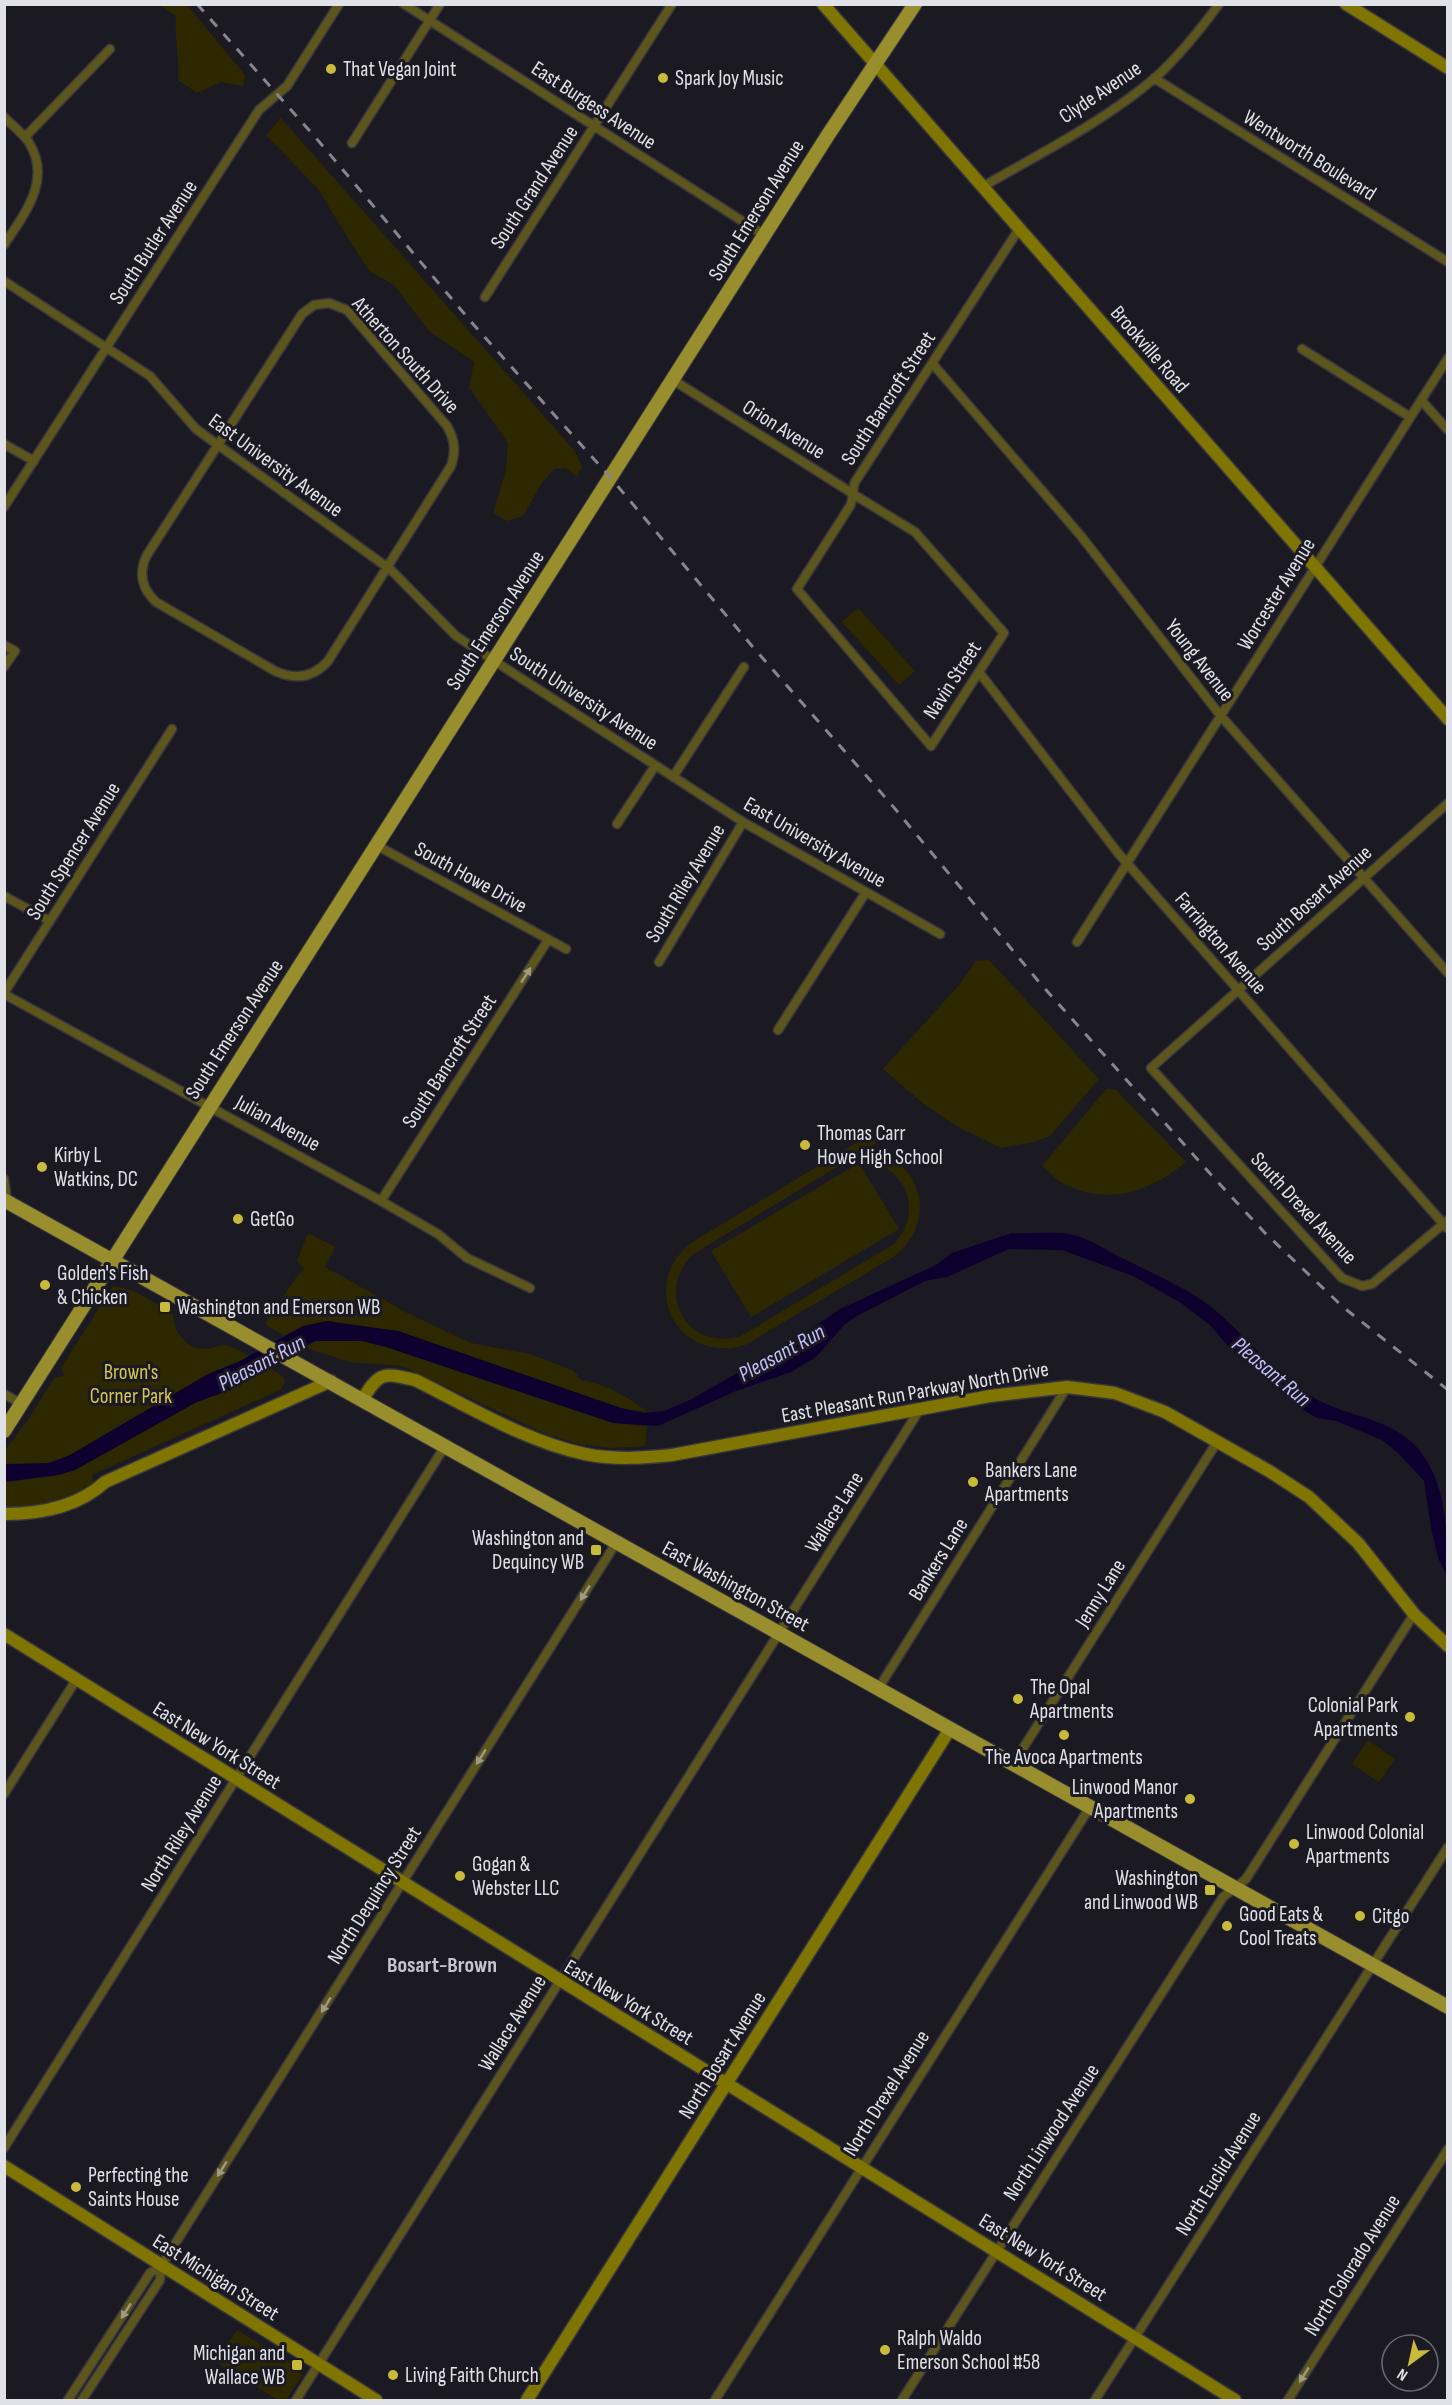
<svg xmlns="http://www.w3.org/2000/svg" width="1452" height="2405" viewBox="0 0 1452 2405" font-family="'Sofia Sans Condensed',sans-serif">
<rect width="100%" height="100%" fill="#1b1a23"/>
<path fill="#2d2800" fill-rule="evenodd" d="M160,5H187L245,75L243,86L221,82L197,93L178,80C180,58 174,38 176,16Z
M281,118L574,450L582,467L577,477L566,468L554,469L541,484L523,516L508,521L493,513L506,470L508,443L469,387L474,362L429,331L394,285L369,271L317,188L266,135Z
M858,608L915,671L899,685L842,622Z
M989,960L1099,1079L1050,1136L1034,1142L1001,1148L956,1126L925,1105L883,1069L960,984L976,961Z
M1106,1089H1115L1186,1162C1150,1192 1108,1206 1064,1184C1056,1180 1049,1172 1042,1166Z
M871,1134L876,1143L866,1150C924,1158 939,1224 892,1258L745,1345C677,1366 635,1283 694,1241ZM860,1160C905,1163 925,1211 894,1244L741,1336C689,1352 654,1295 692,1255L837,1167Z
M859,1163L899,1229L751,1317L711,1251Z
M308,1233L335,1247L325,1267L411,1315L471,1343L530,1354L574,1371L581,1380C607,1384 627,1397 648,1412L621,1408L398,1331L303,1326L284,1336L265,1324L295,1279L304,1269L297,1261Z
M113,1286L132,1290L162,1307L161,1310L173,1314C173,1330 185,1350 206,1349C213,1349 222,1343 229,1346C245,1352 262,1364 278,1373L284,1378L285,1383L280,1390L92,1475L96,1489L57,1504L5,1511V1450L30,1417L54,1378L64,1376L61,1368Z
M315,1341H362L386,1347L613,1423L647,1426L645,1446L612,1448L578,1444L543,1433L402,1366L349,1362L304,1347Z
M1368,1740L1395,1759L1379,1782L1352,1764Z
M237,2330L300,2369L298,2372L303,2375L286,2400H278L216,2362Z"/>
<path fill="#0e002e" d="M1012,1233C1030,1234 1053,1231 1070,1234C1092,1239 1108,1252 1128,1261C1161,1278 1193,1290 1221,1315C1250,1342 1275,1372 1308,1394C1344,1419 1398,1415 1425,1458C1448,1494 1447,1536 1447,1576L1438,1558L1431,1528L1424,1481L1398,1453L1382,1440L1336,1421L1317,1418L1300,1408L1233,1352L1210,1325L1181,1303L1133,1276L1062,1250L1009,1249L947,1277L925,1281L857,1316L845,1324L816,1357L791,1372L736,1391L658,1426L613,1423L386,1347L362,1341H315L230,1390L197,1402L75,1470L59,1475L5,1482V1464L49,1463L70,1455L208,1374L240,1361L303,1326L327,1321L398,1331L621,1408L644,1413L664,1411L690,1400L790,1343L840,1309L936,1265L952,1253Z"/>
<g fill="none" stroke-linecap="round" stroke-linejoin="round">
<defs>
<path id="street" d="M404,4L764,235
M1154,78L1448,262
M4,117C12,125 21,132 28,141C53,179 25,213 4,245
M25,137L110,49
M352,143L440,4
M982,187C1041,153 1105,121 1156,77C1180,55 1200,30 1219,4
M4,281L150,376L196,429L391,570L456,636L743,822L940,934
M485,297L672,4
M329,303L347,310L447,426C455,440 456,451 451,466L328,661C313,678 295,680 275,671L156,602C142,589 138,573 147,555L302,314L314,305Z
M1302,349L1410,417
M932,363L1081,536L1220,715L1448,973
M673,380L844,488L853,494L915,532L1004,633L931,746L797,589L850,506C854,498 852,490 855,482L1019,229
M1421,400L1448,430
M4,444L34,461
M4,507L259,110L287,86L339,4
M4,645L15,651L4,667
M979,672L1118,853L1447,1228
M673,777L744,667
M1448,803L1151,1068L1342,1278L1362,1286L1372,1284L1448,1220
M617,824L655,766
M376,845L566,949
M4,896L50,921
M1077,942L1448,358
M659,962L743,822
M4,993L172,729
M4,994L381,1201L438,1234L467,1258L530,1288
M778,1030L866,892
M4,1179L7,1201
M381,1201L548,940
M4,1394L22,1404
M878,1689L1067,1387
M1013,1764L1217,1442
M4,1794L76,1680
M4,2148L445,1446
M68,2400L150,2273L161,2266L616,1543
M82,2400L160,2280L161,2266
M296,2400L920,1409
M715,2400L1090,1807
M902,2400L1223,1897L1246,1879L1414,1614
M1095,2400L1448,1847
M1288,2400L1448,2149"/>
<path id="secondary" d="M823,4L1448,719
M1346,4L1448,68
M363,1399C379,1371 385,1373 415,1380C468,1406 527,1442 585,1454C614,1460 643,1458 672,1455L990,1396L1067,1387L1115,1393L1165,1412L1269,1471L1309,1497L1358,1543L1414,1614L1448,1646
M4,1514C41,1514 78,1507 105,1482L331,1381
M4,1634L1235,2400
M4,2166L376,2400
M527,2400L950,1729"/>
<path id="primary" d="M4,1200L1448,2007
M4,1431L828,135L915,4"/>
</defs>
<use href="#street" stroke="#37363f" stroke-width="11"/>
<use href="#secondary" stroke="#37363f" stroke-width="15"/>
<use href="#primary" stroke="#37363f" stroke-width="16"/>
<use href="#street" stroke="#5c551c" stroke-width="8"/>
<use href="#secondary" stroke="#817501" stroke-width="12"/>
<use href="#primary" stroke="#998e2d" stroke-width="14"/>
<path stroke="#87868e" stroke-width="3" stroke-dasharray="10 10" stroke-linecap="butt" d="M197,4L316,138L473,324L610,477L752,646L891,804L1039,982L1215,1179L1264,1232L1343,1307L1448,1390"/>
</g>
<defs><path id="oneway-solid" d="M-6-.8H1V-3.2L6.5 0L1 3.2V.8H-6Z" transform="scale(1.5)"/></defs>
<g fill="#9e9b82">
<use href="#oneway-solid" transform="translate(526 975) rotate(-57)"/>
<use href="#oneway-solid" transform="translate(585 1593) rotate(122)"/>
<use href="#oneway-solid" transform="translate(481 1757) rotate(122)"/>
<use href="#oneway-solid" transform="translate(326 2005) rotate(122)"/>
<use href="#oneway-solid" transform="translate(222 2169) rotate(122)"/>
<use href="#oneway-solid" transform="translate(126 2311) rotate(123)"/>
<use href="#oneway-solid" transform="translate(1304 2375) rotate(122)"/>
</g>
<g fill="#c9ba3a" stroke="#1b1a23" stroke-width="2">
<circle cx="331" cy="69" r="6"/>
<circle cx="663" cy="78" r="6"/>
<circle cx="805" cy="1145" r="6"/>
<circle cx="42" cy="1167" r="6"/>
<circle cx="238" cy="1219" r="6"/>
<circle cx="45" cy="1285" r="6"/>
<rect x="159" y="1301" width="12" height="12" rx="3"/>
<circle cx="973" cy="1482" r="6"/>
<rect x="590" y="1544" width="12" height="12" rx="3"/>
<circle cx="1018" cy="1699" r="6"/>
<circle cx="1410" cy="1717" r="6"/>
<circle cx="1064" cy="1735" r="6"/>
<circle cx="1190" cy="1799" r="6"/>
<circle cx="1294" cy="1844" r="6"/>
<circle cx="460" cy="1876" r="6"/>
<rect x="1204" y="1884" width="12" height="12" rx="3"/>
<circle cx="1360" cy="1916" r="6"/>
<circle cx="1227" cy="1926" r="6"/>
<circle cx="76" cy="2187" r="6"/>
<circle cx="885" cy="2350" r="6"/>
<rect x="291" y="2359" width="12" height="12" rx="3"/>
<circle cx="393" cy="2375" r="6"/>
</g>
<g text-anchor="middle" stroke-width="6" stroke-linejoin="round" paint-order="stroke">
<g font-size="21" fill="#e1e1e8" stroke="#1b1a23" text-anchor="start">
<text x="343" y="76">That Vegan Joint</text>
<text x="675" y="85">Spark Joy Music</text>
<text x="817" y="1140">Thomas Carr<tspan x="817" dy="24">Howe High School</tspan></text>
<text x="54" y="1162">Kirby L<tspan x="54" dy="24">Watkins, DC</tspan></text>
<text x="250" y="1226">GetGo</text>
<text x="57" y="1280">Golden's Fish<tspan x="57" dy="24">&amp; Chicken</tspan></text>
<text x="177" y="1314">Washington and Emerson WB</text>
<text x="985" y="1477">Bankers Lane<tspan x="985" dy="24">Apartments</tspan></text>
<text x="584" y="1545" text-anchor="end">Washington and<tspan x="584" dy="24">Dequincy WB</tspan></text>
<text x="1030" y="1694">The Opal<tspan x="1030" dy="24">Apartments</tspan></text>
<text x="1398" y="1712" text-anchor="end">Colonial Park<tspan x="1398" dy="24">Apartments</tspan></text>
<text x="1064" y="1764" text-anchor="middle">The Avoca Apartments</text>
<text x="1178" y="1794" text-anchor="end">Linwood Manor<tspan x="1178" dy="24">Apartments</tspan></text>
<text x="1306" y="1839">Linwood Colonial<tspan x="1306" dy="24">Apartments</tspan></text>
<text x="472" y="1871">Gogan &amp;<tspan x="472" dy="24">Webster LLC</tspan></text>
<text x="1198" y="1885" text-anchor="end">Washington<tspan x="1198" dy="24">and Linwood WB</tspan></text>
<text x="1239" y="1921">Good Eats &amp;<tspan x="1239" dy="24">Cool Treats</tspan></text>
<text x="1372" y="1923">Citgo</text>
<text x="88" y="2182">Perfecting the<tspan x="88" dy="24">Saints House</tspan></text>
<text x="897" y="2345">Ralph Waldo<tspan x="897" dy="24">Emerson School #58</tspan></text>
<text x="285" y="2360" text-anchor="end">Michigan and<tspan x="285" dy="24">Wallace WB</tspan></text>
<text x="405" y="2382">Living Faith Church</text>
</g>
<g font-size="21" fill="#e1e1e8" stroke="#1b1a23">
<text transform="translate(1100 92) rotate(-34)" y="7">Clyde Avenue</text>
<text transform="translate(594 105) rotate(33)" y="7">East Burgess Avenue</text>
<text transform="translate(1310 155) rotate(32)" y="7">Wentworth Boulevard</text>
<text transform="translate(534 187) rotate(-57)" y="7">South Grand Avenue</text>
<text transform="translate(756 210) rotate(-58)" y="7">South Emerson Avenue</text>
<text transform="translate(153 242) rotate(-57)" y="7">South Butler Avenue</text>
<text transform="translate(1150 349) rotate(49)" y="7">Brookville Road</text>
<text transform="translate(406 355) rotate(48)" y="7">Atherton South Drive</text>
<text transform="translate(888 398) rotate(-57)" y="7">South Bancroft Street</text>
<text transform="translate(784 429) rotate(32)" y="7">Orion Avenue</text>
<text transform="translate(276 465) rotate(36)" y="7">East University Avenue</text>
<text transform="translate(1276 594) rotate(-58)" y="7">Worcester Avenue</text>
<text transform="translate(495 620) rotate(-57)" y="7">South Emerson Avenue</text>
<text transform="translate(1200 660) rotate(52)" y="7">Young Avenue</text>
<text transform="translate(952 680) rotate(-57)" y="7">Navin Street</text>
<text transform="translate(584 698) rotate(33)" y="7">South University Avenue</text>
<text transform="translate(815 842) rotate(30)" y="7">East University Avenue</text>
<text transform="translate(73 851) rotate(-58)" y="7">South Spencer Avenue</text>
<text transform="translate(471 877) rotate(29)" y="7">South Howe Drive</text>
<text transform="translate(685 883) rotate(-59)" y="7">South Riley Avenue</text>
<text transform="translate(1314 898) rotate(-42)" y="7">South Bosart Avenue</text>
<text transform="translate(1221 943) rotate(49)" y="7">Farrington Avenue</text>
<text transform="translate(234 1029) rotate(-57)" y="7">South Emerson Avenue</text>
<text transform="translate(449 1061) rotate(-57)" y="7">South Bancroft Street</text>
<text transform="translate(278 1123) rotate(29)" y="7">Julian Avenue</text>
<text transform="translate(1304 1208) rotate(47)" y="7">South Drexel Avenue</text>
<text transform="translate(915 1392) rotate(-10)" y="7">East Pleasant Run Parkway North Drive</text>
<text transform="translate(834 1512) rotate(-58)" y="7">Wallace Lane</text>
<text transform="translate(938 1559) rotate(-58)" y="7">Bankers Lane</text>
<text transform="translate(736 1586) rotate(29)" y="7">East Washington Street</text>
<text transform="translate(1100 1593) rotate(-58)" y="7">Jenny Lane</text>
<text transform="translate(217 1745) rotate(32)" y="7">East New York Street</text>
<text transform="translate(181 1833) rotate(-58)" y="7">North Riley Avenue</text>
<text transform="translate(374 1895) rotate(-58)" y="7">North Dequincy Street</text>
<text transform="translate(629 2002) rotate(31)" y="7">East New York Street</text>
<text transform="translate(512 2023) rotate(-58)" y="7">Wallace Avenue</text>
<text transform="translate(722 2055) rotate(-58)" y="7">North Bosart Avenue</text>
<text transform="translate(886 2093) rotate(-58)" y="7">North Drexel Avenue</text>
<text transform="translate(1051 2132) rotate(-57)" y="7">North Linwood Avenue</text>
<text transform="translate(1218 2173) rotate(-58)" y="7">North Euclid Avenue</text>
<text transform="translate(1043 2257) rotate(32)" y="7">East New York Street</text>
<text transform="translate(1352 2265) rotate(-58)" y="7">North Colorado Avenue</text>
<text transform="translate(216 2277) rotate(32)" y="7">East Michigan Street</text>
</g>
<g font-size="21" fill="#d6c74e" stroke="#1b1a23">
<text x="131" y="1379">Brown's<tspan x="131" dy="24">Corner Park</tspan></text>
</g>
<g font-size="22" font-style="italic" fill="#c5c0fd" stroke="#1b1a23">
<text transform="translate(781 1352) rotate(-29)" y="8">Pleasant Run</text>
<text transform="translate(261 1362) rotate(-28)" y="8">Pleasant Run</text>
<text transform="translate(1272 1371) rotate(40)" y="8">Pleasant Run</text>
</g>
<g font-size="22" font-weight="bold" fill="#c6c5d2" stroke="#1b1a23">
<text x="442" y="1972">Bosart-Brown</text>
</g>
</g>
<rect width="1452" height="2405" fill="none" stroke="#e1e1e8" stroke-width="12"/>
<g transform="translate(1410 2363) rotate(213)"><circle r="28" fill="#1b1a23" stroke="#6a6a72" stroke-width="1.5"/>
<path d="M0-4.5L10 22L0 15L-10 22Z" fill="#c9ba3a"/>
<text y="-9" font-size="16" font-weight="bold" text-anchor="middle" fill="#e1e1e8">N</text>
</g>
</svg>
